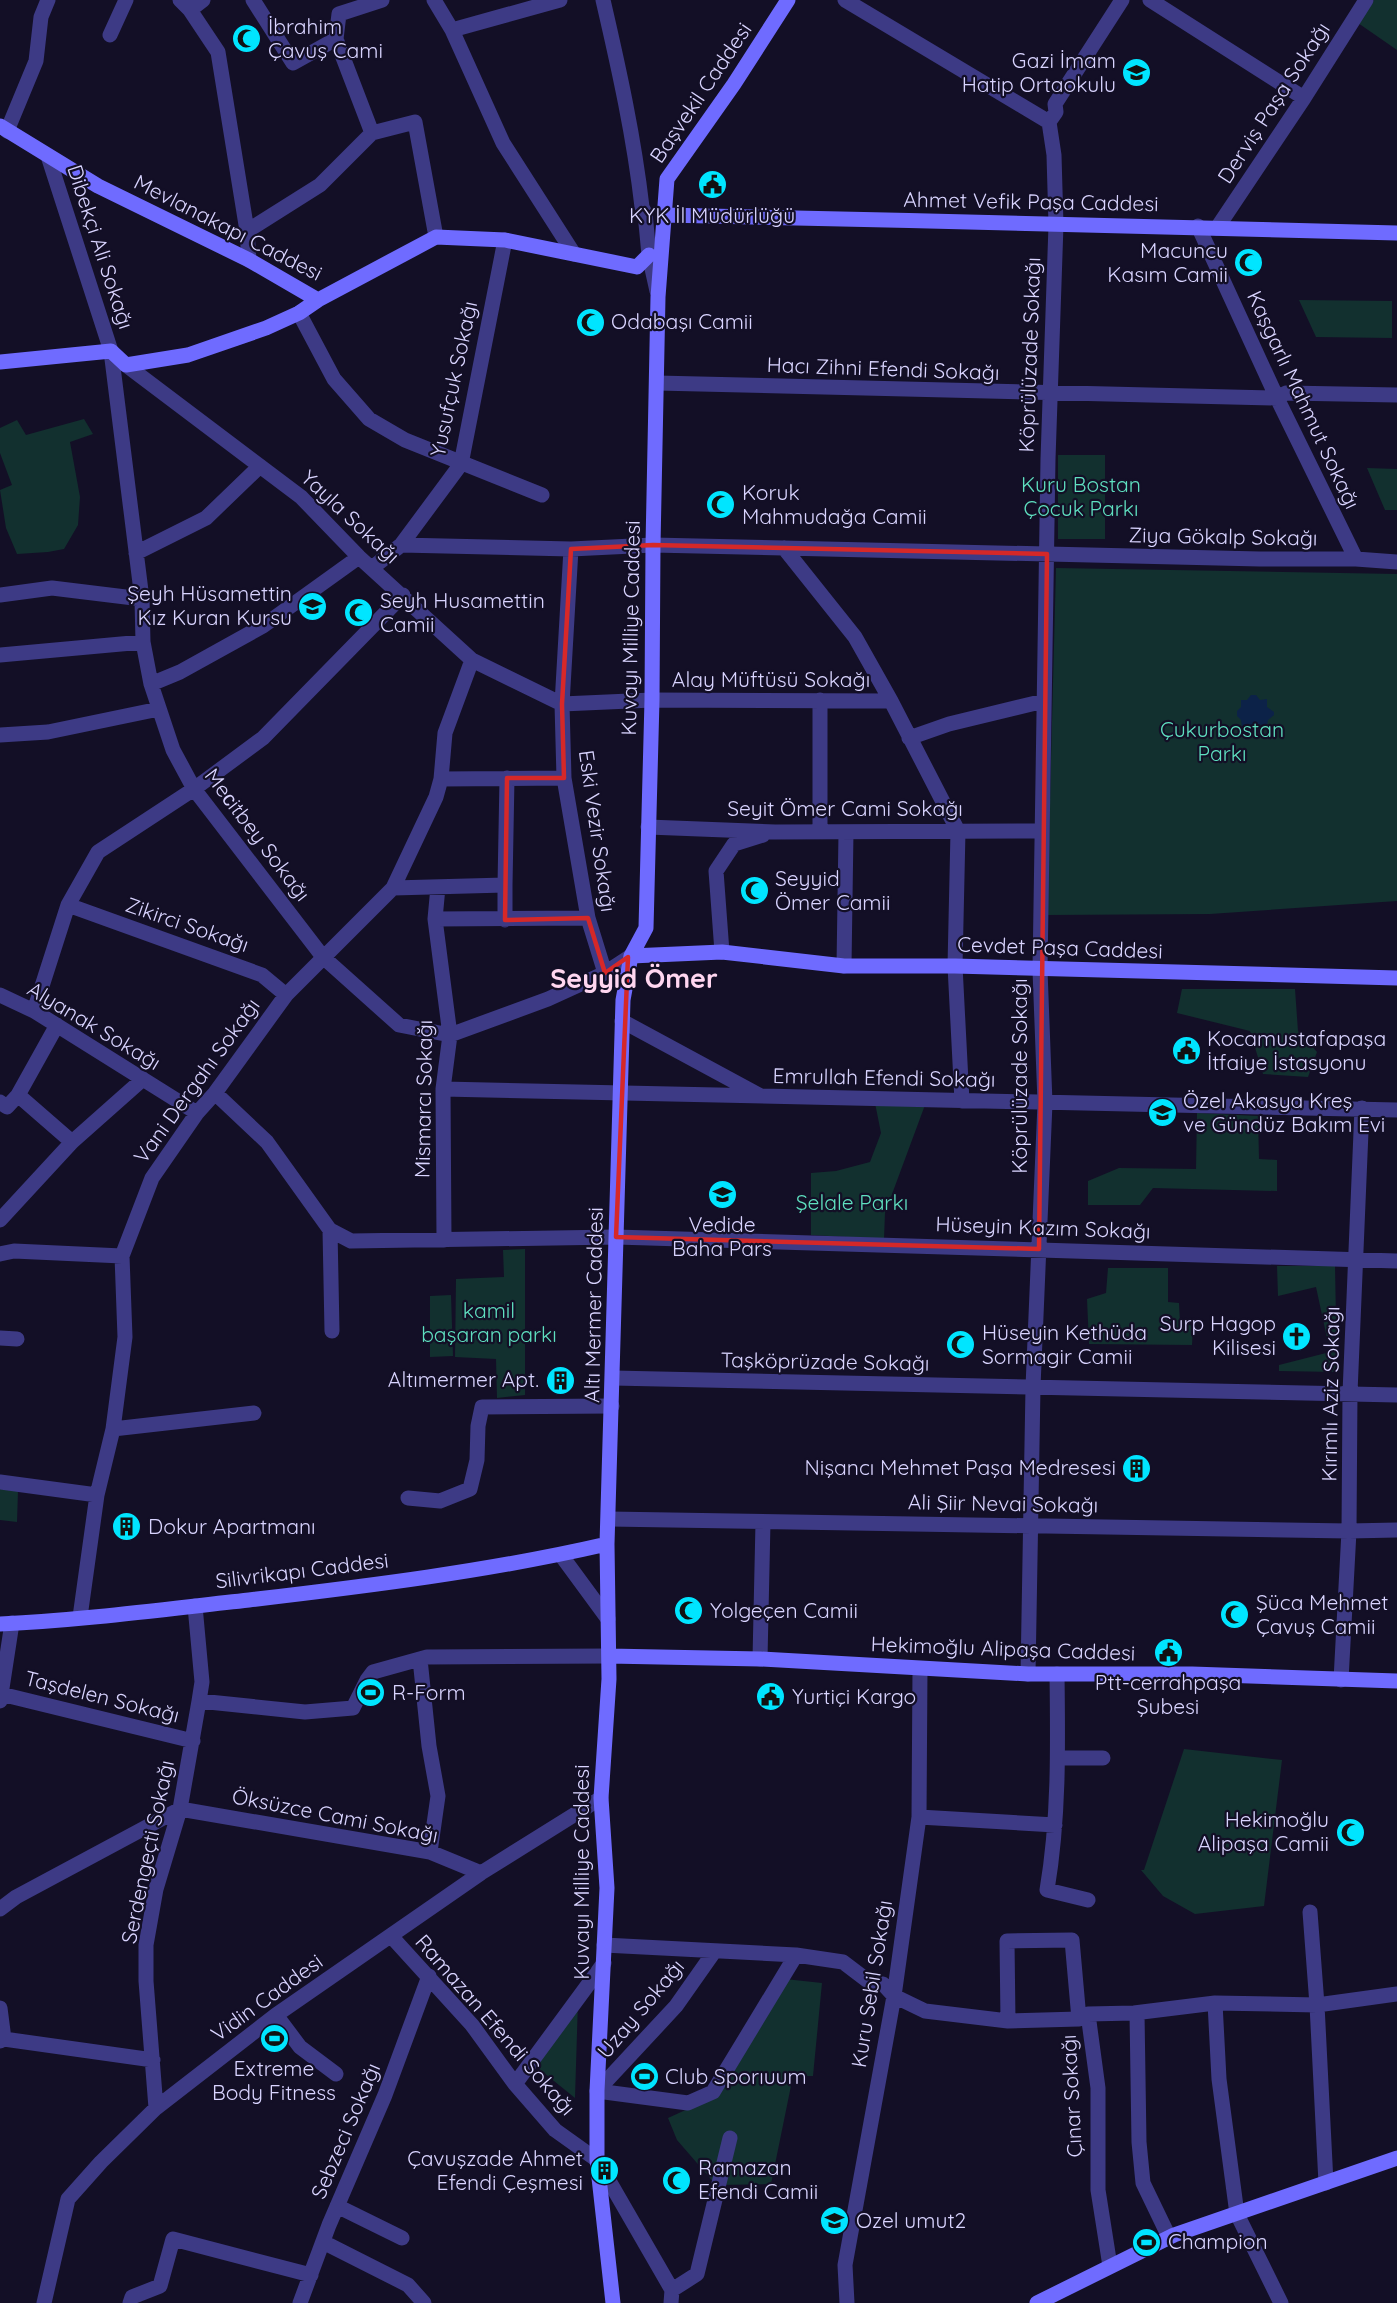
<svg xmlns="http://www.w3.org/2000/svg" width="1397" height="2303" viewBox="0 0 1397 2303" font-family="Quicksand,sans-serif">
<rect width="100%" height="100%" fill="#130f26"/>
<path fill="#12302f" d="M1374,0H1397V50L1358,23Z
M1299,300L1392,301V338L1316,337Z
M84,419L93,434L70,442L80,497L78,525L64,549L48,552L17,554L6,528L0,490L12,485L0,453V428L17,420L26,435Z
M1058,455H1105V539H1058Z
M1367,468L1397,469V510H1385Z
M1056,568L1397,574V901L1210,914L1047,915Z
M1182,989H1295L1298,1031L1317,1052L1308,1077L1263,1074L1250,1031L1177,1013Z
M875,1103L925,1105L885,1213L884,1239L811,1235V1173L836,1171L870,1162L881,1133Z
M1197,1113L1258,1116L1259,1159L1277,1160V1191L1153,1188L1140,1205H1088V1181L1119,1168L1196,1169Z
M525,1249V1395L497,1398L496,1359L455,1357L456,1279L504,1277L503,1250Z
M1277,1266H1335L1337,1372L1279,1371V1365L1330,1352L1316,1287L1278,1296Z
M1108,1268H1168V1302L1179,1303L1180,1323L1193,1326L1192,1345L1089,1344L1087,1299L1106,1293Z
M451,1295L453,1356L430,1357V1296Z
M0,1489L18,1491L17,1522L0,1520Z
M1184,1749L1282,1760L1264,1906L1195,1914L1163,1896L1141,1870H1144Z
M785,1979L822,1983L813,2076H793L771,2184L716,2185L677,2140L668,2118L714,2097Z
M578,2001L575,2098L533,2064Z"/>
<path fill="#0c2248" d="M1251,695H1256L1260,700L1267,699V707L1274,712V715L1268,720L1267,726L1260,725L1255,733H1253L1248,727H1242L1241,720L1237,716V711L1241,707V700H1247Z"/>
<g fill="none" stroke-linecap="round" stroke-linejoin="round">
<path stroke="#3d3a85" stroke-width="15" d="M180,0L190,10L218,52L247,231L249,260
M253,0L293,63L336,39
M434,0L452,30L503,143L574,254
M603,0C619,69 634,137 642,207L645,213L649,255L657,291
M845,0L1049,122
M1150,0L1304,98
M190,10L203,0
M452,30L560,0
M110,35L126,0
M7,131L36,61L41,17L48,0
M372,133L336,39L339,14L382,0
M48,156L111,351L142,599L143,642L151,684L173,750L194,789L323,957L399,1025L450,1035L548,999L605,973L631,956
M1198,226L1277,398L1356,559
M1217,228L1304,98L1366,0
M247,231L320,185L372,133L415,122L436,237
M299,313L334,379L369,419L405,440L542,495
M126,365L301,497L359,557L472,660L562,704L652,700L891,701
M657,383L1277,398L1286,393L1397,395
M401,545L571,549L653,545L1260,559H1356L1397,562
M784,548L855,637L891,701L958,831L955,966L962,1101
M571,549L562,704L564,778L588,918L605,973
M136,553L206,518L260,466
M372,568L401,545L461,464L505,240
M0,595L52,588L142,599
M0,655L143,642
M151,684L180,672L263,626L359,557
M0,735L48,732L159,709
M909,738L949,724L1044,701
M441,779L564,778
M648,827L775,832L1042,831
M820,832V700
M505,885L507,778
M438,887L435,919L450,1035L443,1089L444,1240
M393,888L505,885V920
M68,905L262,975L286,995
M435,919L588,918
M722,952L716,871L734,844L763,835
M844,966L846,832
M0,995L34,1011L197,1113
M34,1011L68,905L98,852L194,789L263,738L403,595
M622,1021L759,1095
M443,1089L1397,1110
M215,1093L267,1142L330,1230L351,1241L616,1237L1397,1261
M18,1095L57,1025
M0,1102L7,1107L18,1095L72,1142
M0,1220L72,1142L143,1079
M330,1230L332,1331
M0,1254L14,1251L122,1256
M0,1338L17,1339
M613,1378L1397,1395
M113,1429L254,1413
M0,1482L97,1495
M408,1498L440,1501L470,1489L477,1460L478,1426L482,1407L612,1406
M609,1519L1349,1531L1397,1530
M561,1555L608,1619
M80,1617L97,1495L113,1429L125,1337L122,1256L152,1178L197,1113L215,1093L286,995L393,888L436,797L441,779L445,733L472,660
M420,1659L429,1746L438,1796L430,1852
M760,1659L763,1522
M1028,1674L1033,1387L1045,1103L1040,970L1048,459L1056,225L1054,155L1049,122L1056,112L1055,104L1122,0
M1057,1674C1058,1747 1059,1819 1047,1890L1088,1900
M1341,1680L1349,1531L1350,1393L1362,1108
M1,1694L193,1741
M0,1701L12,1623
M199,1701L305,1712L353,1708L367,1680L373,1672L427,1657L609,1656
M1059,1758H1103
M919,1817L1055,1825
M0,1909L16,1897L180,1809L430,1852L481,1873
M1310,1912L1317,2005L1326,2183
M391,1936L472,2025L515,2084L555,2130L597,2160L672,2290L671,2303
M604,1945L796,1955L843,1962L868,1981L883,1984L894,1996L925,2011L1008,2021L1079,2019L1088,2014L1098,2088V2190L1110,2266
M1215,2003L1219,2079L1237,2214L1281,2303
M0,2008L4,2039
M1137,2013L1139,2142L1143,2183L1169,2237
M1088,2014L1134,2013L1215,2003L1317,2005L1397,1994
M276,2015L300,2047L336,2074
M1008,2021L1007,1941L1072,1940L1079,2019
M0,2041L4,2039L153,2060
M515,2084L604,1963
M597,2091L688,2103L713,2092L796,1955
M597,2091L676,2006L714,1952
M156,2108L146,1981V1945L156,1889L180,1809L199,1701L202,1682L195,1606
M337,2206L402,2238
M323,2242L408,2285L424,2303
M672,2290L697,2274L730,2138
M44,2303L68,2199L101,2162L156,2108L276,2015L481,1873L601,1798
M130,2303L132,2297L160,2286L173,2239L311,2275
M300,2303L329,2225L385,2095L429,1976
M847,2303L845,2265L894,1996L919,1817L920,1669"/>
<path stroke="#6f6bff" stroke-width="15" d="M0,126L98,186L249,260L318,300
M665,215C909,221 1153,225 1397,233
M0,362L111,351L126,365L188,355L266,328L299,313L318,300L436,237L505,240L637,267L649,255
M631,956L722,952L844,966H955L1397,978
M0,1624C83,1620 166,1609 249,1600C368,1586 490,1571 607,1544
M609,1656L760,1659L1028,1674H1192L1397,1681
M613,2303L597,2160V2091L607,1888L601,1798L609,1679L607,1544L623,1000L631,956L646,928L652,700L653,545L658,297L667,179L734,84L788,0
M1037,2303L1174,2235L1397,2158"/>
</g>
<path fill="none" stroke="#d62828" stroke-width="4.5" stroke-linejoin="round" d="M653,545L1047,554L1039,1249L616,1237L628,957L605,973L588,918L505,920L507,778H564L562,704L571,549Z"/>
<defs>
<symbol id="mosque-disc" viewBox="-11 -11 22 22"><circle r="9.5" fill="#00e5ff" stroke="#130f26"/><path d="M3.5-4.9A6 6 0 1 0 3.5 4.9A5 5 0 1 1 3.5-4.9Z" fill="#111"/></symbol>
<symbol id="school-disc" viewBox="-11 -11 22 22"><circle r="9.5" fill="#00e5ff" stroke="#130f26"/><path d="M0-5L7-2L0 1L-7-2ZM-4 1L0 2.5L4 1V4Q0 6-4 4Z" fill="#111"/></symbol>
<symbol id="civic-disc" viewBox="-11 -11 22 22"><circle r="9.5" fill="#00e5ff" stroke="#130f26"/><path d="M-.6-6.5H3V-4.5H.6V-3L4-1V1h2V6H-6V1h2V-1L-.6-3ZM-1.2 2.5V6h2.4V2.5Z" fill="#111"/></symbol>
<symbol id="church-disc" viewBox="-11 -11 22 22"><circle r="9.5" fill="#00e5ff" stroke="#130f26"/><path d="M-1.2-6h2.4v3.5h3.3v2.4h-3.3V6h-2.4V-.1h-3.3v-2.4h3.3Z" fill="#111"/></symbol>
<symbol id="building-disc" viewBox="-11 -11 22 22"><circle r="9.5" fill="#00e5ff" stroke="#130f26"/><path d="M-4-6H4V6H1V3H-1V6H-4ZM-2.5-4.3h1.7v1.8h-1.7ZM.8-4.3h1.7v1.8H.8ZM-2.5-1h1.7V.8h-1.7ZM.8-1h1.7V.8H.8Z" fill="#111"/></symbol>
<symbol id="stadium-disc" viewBox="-11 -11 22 22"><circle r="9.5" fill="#00e5ff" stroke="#130f26"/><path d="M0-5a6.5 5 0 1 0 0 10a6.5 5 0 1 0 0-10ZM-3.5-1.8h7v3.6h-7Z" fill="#111"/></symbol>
</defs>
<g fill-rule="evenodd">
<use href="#mosque-disc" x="230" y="22" width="33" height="33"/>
<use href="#school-disc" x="1120" y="56" width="33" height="33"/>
<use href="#civic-disc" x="696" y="168" width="33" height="33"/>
<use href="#mosque-disc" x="1232" y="246" width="33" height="33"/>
<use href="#mosque-disc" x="574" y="306" width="33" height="33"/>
<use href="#mosque-disc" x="704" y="488" width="33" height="33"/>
<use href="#school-disc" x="296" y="590" width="33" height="33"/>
<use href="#mosque-disc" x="342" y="596" width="33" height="33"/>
<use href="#mosque-disc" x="738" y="874" width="33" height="33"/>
<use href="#civic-disc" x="1170" y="1034" width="33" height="33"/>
<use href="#school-disc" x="1146" y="1096" width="33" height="33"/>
<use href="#school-disc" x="706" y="1178" width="33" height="33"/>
<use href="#church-disc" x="1280" y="1320" width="33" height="33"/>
<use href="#mosque-disc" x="944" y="1328" width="33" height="33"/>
<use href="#building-disc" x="544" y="1364" width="33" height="33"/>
<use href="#building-disc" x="1120" y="1452" width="33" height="33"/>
<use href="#building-disc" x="110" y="1510" width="33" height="33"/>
<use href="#mosque-disc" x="672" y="1594" width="33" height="33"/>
<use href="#mosque-disc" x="1218" y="1598" width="33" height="33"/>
<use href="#civic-disc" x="1152" y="1636" width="33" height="33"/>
<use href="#stadium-disc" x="354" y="1676" width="33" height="33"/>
<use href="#civic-disc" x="754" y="1680" width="33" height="33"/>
<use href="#mosque-disc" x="1334" y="1816" width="33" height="33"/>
<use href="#stadium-disc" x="258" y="2022" width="33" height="33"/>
<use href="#stadium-disc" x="628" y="2060" width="33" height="33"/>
<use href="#building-disc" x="588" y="2154" width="33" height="33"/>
<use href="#mosque-disc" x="660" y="2164" width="33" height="33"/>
<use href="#school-disc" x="818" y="2204" width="33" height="33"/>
<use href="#stadium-disc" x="1130" y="2226" width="33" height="33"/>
</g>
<g text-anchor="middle" stroke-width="4.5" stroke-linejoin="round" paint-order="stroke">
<g font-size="21" fill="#d9d4ff" stroke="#130f26" text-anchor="start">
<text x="268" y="34">İbrahim<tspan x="268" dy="24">Çavuş Cami</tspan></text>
<text x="1116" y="68" text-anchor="end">Gazi İmam<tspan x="1116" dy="24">Hatip Ortaokulu</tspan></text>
<text x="712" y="223" text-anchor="middle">KYK İl Müdürlüğü</text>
<text x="1228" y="258" text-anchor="end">Macuncu<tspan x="1228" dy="24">Kasım Camii</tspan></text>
<text x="611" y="329">Odabaşı Camii</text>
<text x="742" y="500">Koruk<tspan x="742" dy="24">Mahmudağa Camii</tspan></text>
<text x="292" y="601" text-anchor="end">Şeyh Hüsamettin<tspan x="292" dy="24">Kız Kuran Kursu</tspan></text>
<text x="380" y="608">Seyh Husamettin<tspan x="380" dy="24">Camii</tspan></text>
<text x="775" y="886">Seyyid<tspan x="775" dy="24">Ömer Camii</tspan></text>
<text x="1207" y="1046">Kocamustafapaşa<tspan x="1207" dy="24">İtfaiye İstasyonu</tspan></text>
<text x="1183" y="1108">Özel Akasya Kreş<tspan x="1183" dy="24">ve Gündüz Bakım Evi</tspan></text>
<text x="722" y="1232" text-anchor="middle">Vedide<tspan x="722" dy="24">Baha Pars</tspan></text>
<text x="1276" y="1331" text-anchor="end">Surp Hagop<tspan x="1276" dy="24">Kilisesi</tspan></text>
<text x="982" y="1340">Hüseyin Kethüda<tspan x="982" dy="24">Sormagir Camii</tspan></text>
<text x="539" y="1387" text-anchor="end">Altımermer Apt.</text>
<text x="1116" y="1475" text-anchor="end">Nişancı Mehmet Paşa Medresesi</text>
<text x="148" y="1534">Dokur Apartmanı</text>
<text x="1256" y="1610">Şüca Mehmet<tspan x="1256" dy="24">Çavuş Camii</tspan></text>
<text x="710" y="1618">Yolgeçen Camii</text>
<text x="1168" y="1690" text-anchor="middle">Ptt-cerrahpaşa<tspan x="1168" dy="24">Şubesi</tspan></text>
<text x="392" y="1700">R-Form</text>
<text x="792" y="1704">Yurtiçi Kargo</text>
<text x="1329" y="1827" text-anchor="end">Hekimoğlu<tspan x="1329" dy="24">Alipaşa Camii</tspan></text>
<text x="274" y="2076" text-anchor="middle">Extreme<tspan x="274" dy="24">Body Fitness</tspan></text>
<text x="665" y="2084">Club Sporıuum</text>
<text x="583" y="2166" text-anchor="end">Çavuşzade Ahmet<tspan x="583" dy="24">Efendi Çeşmesi</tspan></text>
<text x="698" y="2175">Ramazan<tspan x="698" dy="24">Efendi Camii</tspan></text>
<text x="856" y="2228">Ozel umut2</text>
<text x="1168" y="2249">Champion</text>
</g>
<g font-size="21" fill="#d9d4ff" stroke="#130f26">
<text transform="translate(701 93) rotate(-56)" y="7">Başvekil Caddesi</text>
<text transform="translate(1274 103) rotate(-57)" y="7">Derviş Paşa Sokağı</text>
<text transform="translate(1031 202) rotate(1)" y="7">Ahmet Vefik Paşa Caddesi</text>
<text transform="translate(228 228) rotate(27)" y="7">Mevlanakapı Caddesi</text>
<text transform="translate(100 247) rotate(72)" y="7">Dibekçi Ali Sokağı</text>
<text transform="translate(1030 355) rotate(-88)" y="7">Köprülüzade Sokağı</text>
<text transform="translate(883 369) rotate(2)" y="7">Hacı Zihni Efendi Sokağı</text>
<text transform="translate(454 379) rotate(-78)" y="7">Yusufçuk Sokağı</text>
<text transform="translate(1303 400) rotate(65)" y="7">Kaşgarlı Mahmut Sokağı</text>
<text transform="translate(350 517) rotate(43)" y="7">Yayla Sokağı</text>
<text transform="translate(1223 537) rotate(1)" y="7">Ziya Gökalp Sokağı</text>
<text transform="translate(631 628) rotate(-89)" y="7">Kuvayı Milliye Caddesi</text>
<text x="771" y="687">Alay Müftüsü Sokağı</text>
<text x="845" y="816">Seyit Ömer Cami Sokağı</text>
<text transform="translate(597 831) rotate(82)" y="7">Eski Vezir Sokağı</text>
<text transform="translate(257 835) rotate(53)" y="7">Meсitbey Sokağı</text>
<text transform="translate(187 925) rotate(19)" y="7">Zikirci Sokağı</text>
<text transform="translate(1060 948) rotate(2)" y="7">Cevdet Paşa Caddesi</text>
<text transform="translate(94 1026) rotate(31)" y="7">Alyanak Sokağı</text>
<text transform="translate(1020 1076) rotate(-90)" y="7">Köprülüzade Sokağı</text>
<text transform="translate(884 1078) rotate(1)" y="7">Emrullah Efendi Sokağı</text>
<text transform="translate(197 1081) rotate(-54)" y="7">Vani Dergahı Sokağı</text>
<text transform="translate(424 1099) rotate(-89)" y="7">Mismarcı Sokağı</text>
<text transform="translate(1043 1228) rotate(2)" y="7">Hüseyin Kazım Sokağı</text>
<text transform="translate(594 1305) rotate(-89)" y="7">Altı Mermer Caddesi</text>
<text transform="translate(825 1362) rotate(1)" y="7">Taşköprüzade Sokağı</text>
<text transform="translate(1331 1394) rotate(-89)" y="7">Kırımlı Aziz Sokağı</text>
<text transform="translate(1003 1504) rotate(1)" y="7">Ali Şiir Nevai Sokağı</text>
<text transform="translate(302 1571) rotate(-7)" y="7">Silivrikapı Caddesi</text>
<text transform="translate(1003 1649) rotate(2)" y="7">Hekimoğlu Alipaşa Caddesi</text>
<text transform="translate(102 1697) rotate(14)" y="7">Taşdelen Sokağı</text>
<text transform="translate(335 1816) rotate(11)" y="7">Öksüzce Cami Sokağı</text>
<text transform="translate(148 1852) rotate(-78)" y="7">Serdengeçti Sokağı</text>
<text transform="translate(582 1872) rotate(-90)" y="7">Kuvayı Milliye Caddesi</text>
<text transform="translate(872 1984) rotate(-81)" y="7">Kuru Sebil Sokağı</text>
<text transform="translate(267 1998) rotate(-36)" y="7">Vidin Caddesi</text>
<text transform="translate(641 2009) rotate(-50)" y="7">Uzay Sokağı</text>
<text transform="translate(495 2025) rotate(49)" y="7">Ramazan Efendi Sokağı</text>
<text transform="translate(1072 2096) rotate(-93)" y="7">Çınar Sokağı</text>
<text transform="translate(346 2131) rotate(-67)" y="7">Sebzeci Sokağı</text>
</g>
<g font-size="21" fill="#5fe0c0" stroke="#130f26">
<text x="1081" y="492">Kuru Bostan<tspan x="1081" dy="24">Çocuk Parkı</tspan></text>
<text x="1222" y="737">Çukurbostan<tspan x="1222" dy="24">Parkı</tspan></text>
<text x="852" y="1210">Şelale Parkı</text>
<text x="489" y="1318">kamil<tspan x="489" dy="24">başaran parkı</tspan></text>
</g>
<g font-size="27" font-weight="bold" fill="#ffd6f0" stroke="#130f26">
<text x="634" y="988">Seyyid Ömer</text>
</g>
</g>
</svg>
